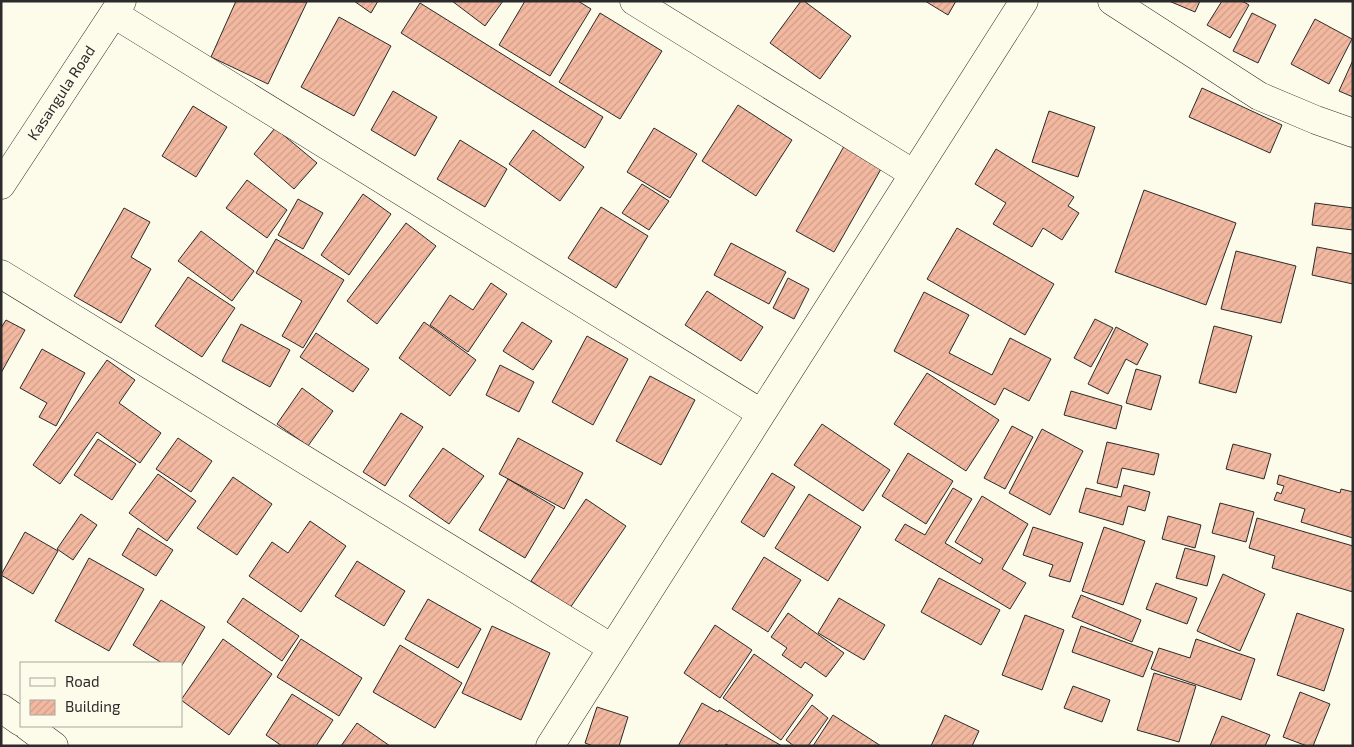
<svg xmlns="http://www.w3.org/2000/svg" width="1354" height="747" viewBox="0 0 1354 747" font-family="'Exo 2',sans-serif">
<defs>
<pattern id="building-hatch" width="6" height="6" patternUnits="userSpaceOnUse" patternTransform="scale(1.25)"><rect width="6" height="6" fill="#f2b8a0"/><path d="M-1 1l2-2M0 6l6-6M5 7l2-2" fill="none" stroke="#d09e8a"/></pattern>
</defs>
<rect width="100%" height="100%" fill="#fdfbea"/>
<path fill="url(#building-hatch)" stroke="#2b2b2b" d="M236,1L307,2L268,84L211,57Z
M354,1H378L371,13Z
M452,1H503L485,26Z
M525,1H578L591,9L550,76L499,45Z
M801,1H804L851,36L820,79L770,43Z
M925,1H956L948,15Z
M1169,1H1200L1195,12Z
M1222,1H1242L1249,5L1230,38L1207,25Z
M420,3L603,117L585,148L401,33Z
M600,13L662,51L620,119L559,82Z
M1252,13L1276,25L1258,63L1233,51Z
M339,17L391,46L354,116L301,87Z
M1315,19L1352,39L1329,84L1291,64Z
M1353,60V97L1339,91Z
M1202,88L1282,125L1270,153L1189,117Z
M393,91L437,117L415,156L371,130Z
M738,105L792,140L756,196L702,161Z
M193,106L227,127L196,177L162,156Z
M1049,111L1095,127L1078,177L1032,162Z
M275,128L317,163L294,189L254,154Z
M654,128L697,154L670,198L627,172Z
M533,130L584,167L560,201L509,164Z
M460,140L507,169L485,207L437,179Z
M847,141L885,162L834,252L796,231Z
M996,149L1074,197L1068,206L1079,213L1062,240L1043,228L1032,247L993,224L1006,203L975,184Z
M247,180L287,210L267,238L226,208Z
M642,184L669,201L649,230L622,213Z
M1144,190L1236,223L1206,305L1115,272Z
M363,194L391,214L349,275L321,255Z
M298,199L323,213L303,249L278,235Z
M1315,203L1353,208V230L1312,225Z
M601,207L648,236L616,288L568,258Z
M124,208L150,222L131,257L151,269L121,323L74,296Z
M406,223L436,246L377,324L347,301Z
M957,228L1054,284L1025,335L927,279Z
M201,231L254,271L232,301L178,261Z
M276,239L344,280L303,348L282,336L302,301L256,273Z
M731,243L786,272L769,304L714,275Z
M1317,247L1353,254V284L1312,275Z
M1236,251L1296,266L1281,323L1221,309Z
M188,277L235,308L202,357L155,326Z
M788,278L809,289L794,319L773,308Z
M491,283L507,294L468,352L430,325L450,295L473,310Z
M707,291L763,327L741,361L685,325Z
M924,292L969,315L949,353L992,375L1010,338L1051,359L1029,401L1004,388L995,405L894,351Z
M1095,319L1113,328L1091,367L1074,358Z
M6,320L25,330L1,373V328Z
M424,322L476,360L450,396L399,358Z
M522,322L552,341L533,370L503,351Z
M241,324L290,350L270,387L222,361Z
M1214,326L1252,336L1236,393L1199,383Z
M1116,327L1148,344L1137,365L1126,359L1108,394L1088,384Z
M316,333L369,369L353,392L300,357Z
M587,336L628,359L593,425L552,402Z
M42,349L85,373L56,426L39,417L47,403L20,388Z
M107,360L135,380L119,403L161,433L140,463L97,432L60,484L33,465Z
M500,365L534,382L519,412L486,395Z
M1136,369L1161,376L1151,410L1126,403Z
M927,373L999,420L966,471L894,424Z
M650,376L695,400L661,465L616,441Z
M302,388L333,411L308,446L277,424Z
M1071,391L1122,406L1116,429L1064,415Z
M401,413L423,427L385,486L363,472Z
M822,424L890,470L863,511L794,465Z
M1012,426L1033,437L1005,489L984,478Z
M1042,429L1083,451L1050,515L1009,493Z
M178,438L212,461L191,492L156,469Z
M518,438L583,473L564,509L499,474Z
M98,439L136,464L112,500L74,475Z
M1107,442L1159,454L1154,475L1122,468L1117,488L1097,483Z
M1233,444L1271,454L1264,479L1226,469Z
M443,448L484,476L449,524L409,496Z
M908,453L953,481L926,524L882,496Z
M772,473L795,487L764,537L741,522Z
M158,474L196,501L167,541L129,513Z
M1279,475L1340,493L1341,489L1353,492V538L1301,522L1305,509L1274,500L1277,492L1281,494L1284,486L1277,484Z
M233,477L272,504L237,555L197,528Z
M508,479L555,507L525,558L479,530Z
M1124,485L1150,492L1145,511L1128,506L1123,525L1079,512L1086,488L1121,497Z
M953,488L972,499L945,543L980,564L983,559L955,542L982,496L1028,524L1002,569L1026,583L1010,609L895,540L905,524L925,535Z
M809,494L861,527L828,581L775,548Z
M586,499L626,526L570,608L531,581Z
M1220,503L1254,512L1246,542L1212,533Z
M81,514L97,525L73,560L57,549Z
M1168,516L1201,525L1195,548L1162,539Z
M1257,518L1353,546V592L1272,568L1275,556L1249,548Z
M310,521L346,546L301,612L249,576L272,542L288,553Z
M1033,527L1083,543L1070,582L1049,576L1053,565L1023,555Z
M1104,527L1145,541L1123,605L1082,591Z
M138,528L173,550L156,576L122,555Z
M25,532L58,551L33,594L1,575Z
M1185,548L1215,556L1207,586L1176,578Z
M764,557L801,580L768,632L732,609Z
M89,558L144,589L109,651L55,621Z
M357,561L405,591L384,626L335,596Z
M1223,574L1265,594L1240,651L1197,631Z
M939,578L1000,610L981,645L921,612Z
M1156,583L1197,598L1187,624L1146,609Z
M1081,595L1141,620L1132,642L1072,617Z
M243,598L299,636L282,661L227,622Z
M839,598L885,625L864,660L818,633Z
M428,599L481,629L458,668L405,639Z
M161,600L205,627L181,667V663H162L133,645Z
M788,613L844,653L826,677L805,662L801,668L782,655L787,648L771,637Z
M1297,613L1344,629L1324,691L1277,675Z
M1025,615L1064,630L1042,690L1002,675Z
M715,625L752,650L720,698L684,673Z
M492,626L550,653L521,720L462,693Z
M1081,626L1153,652L1143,677L1072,652Z
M223,639L272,674L229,735L181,700Z
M301,639L362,678L339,716L277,677Z
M1196,639L1255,659L1241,700L1151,669L1159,648L1190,658Z
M400,645L462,683L435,728L373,692Z
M754,654L813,695L781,740L723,698Z
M1154,673L1196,686L1179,742L1137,730Z
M1073,686L1110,700L1102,722L1064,708Z
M1300,692L1330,704L1313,746H1307L1283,737Z
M292,694L333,720L316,746H282L266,735Z
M702,703L718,712L719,710L782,746H729L726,744L725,746H678Z
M812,705L828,718L808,746H794L786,740Z
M597,707L628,717L619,746H593L585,743Z
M833,715L881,746H813Z
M945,715L979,731L972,746H931Z
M1222,716L1270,735L1265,746H1210Z
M357,723L390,746H341Z"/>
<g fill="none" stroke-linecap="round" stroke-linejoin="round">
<defs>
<path id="minor" d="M634,1L914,174
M1112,1L1259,96L1316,120L1353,133
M114,14L761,413
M1,274L612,648
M1,708L21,722
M27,726L54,746
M550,746L1024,1"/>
<g id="major">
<path id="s1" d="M1,185L122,1"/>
</g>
</defs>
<use href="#minor" stroke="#2b2b2b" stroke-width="29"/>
<use href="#major" stroke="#2b2b2b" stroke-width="29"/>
<use href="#minor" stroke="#fdfbea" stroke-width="28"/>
<use href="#major" stroke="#fdfbea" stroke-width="28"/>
</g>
<g text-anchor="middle" stroke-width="4" stroke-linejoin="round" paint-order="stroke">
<g font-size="15" fill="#2b2b2b" stroke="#fdfbea">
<text dy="5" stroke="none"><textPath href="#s1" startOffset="110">Kasangula Road</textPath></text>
</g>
</g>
<rect width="1354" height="747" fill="none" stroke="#2b2b2b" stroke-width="5"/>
<rect x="20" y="662" width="162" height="65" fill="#fdfbea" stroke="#a9a89e"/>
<rect x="30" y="678" width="25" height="8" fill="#fdfbea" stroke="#a9a89e"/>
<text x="65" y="687" font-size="15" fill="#2b2b2b">Road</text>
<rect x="30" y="700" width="25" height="15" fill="url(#building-hatch)" stroke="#a9a89e"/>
<text x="65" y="712" font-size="15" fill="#2b2b2b">Building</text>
</svg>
